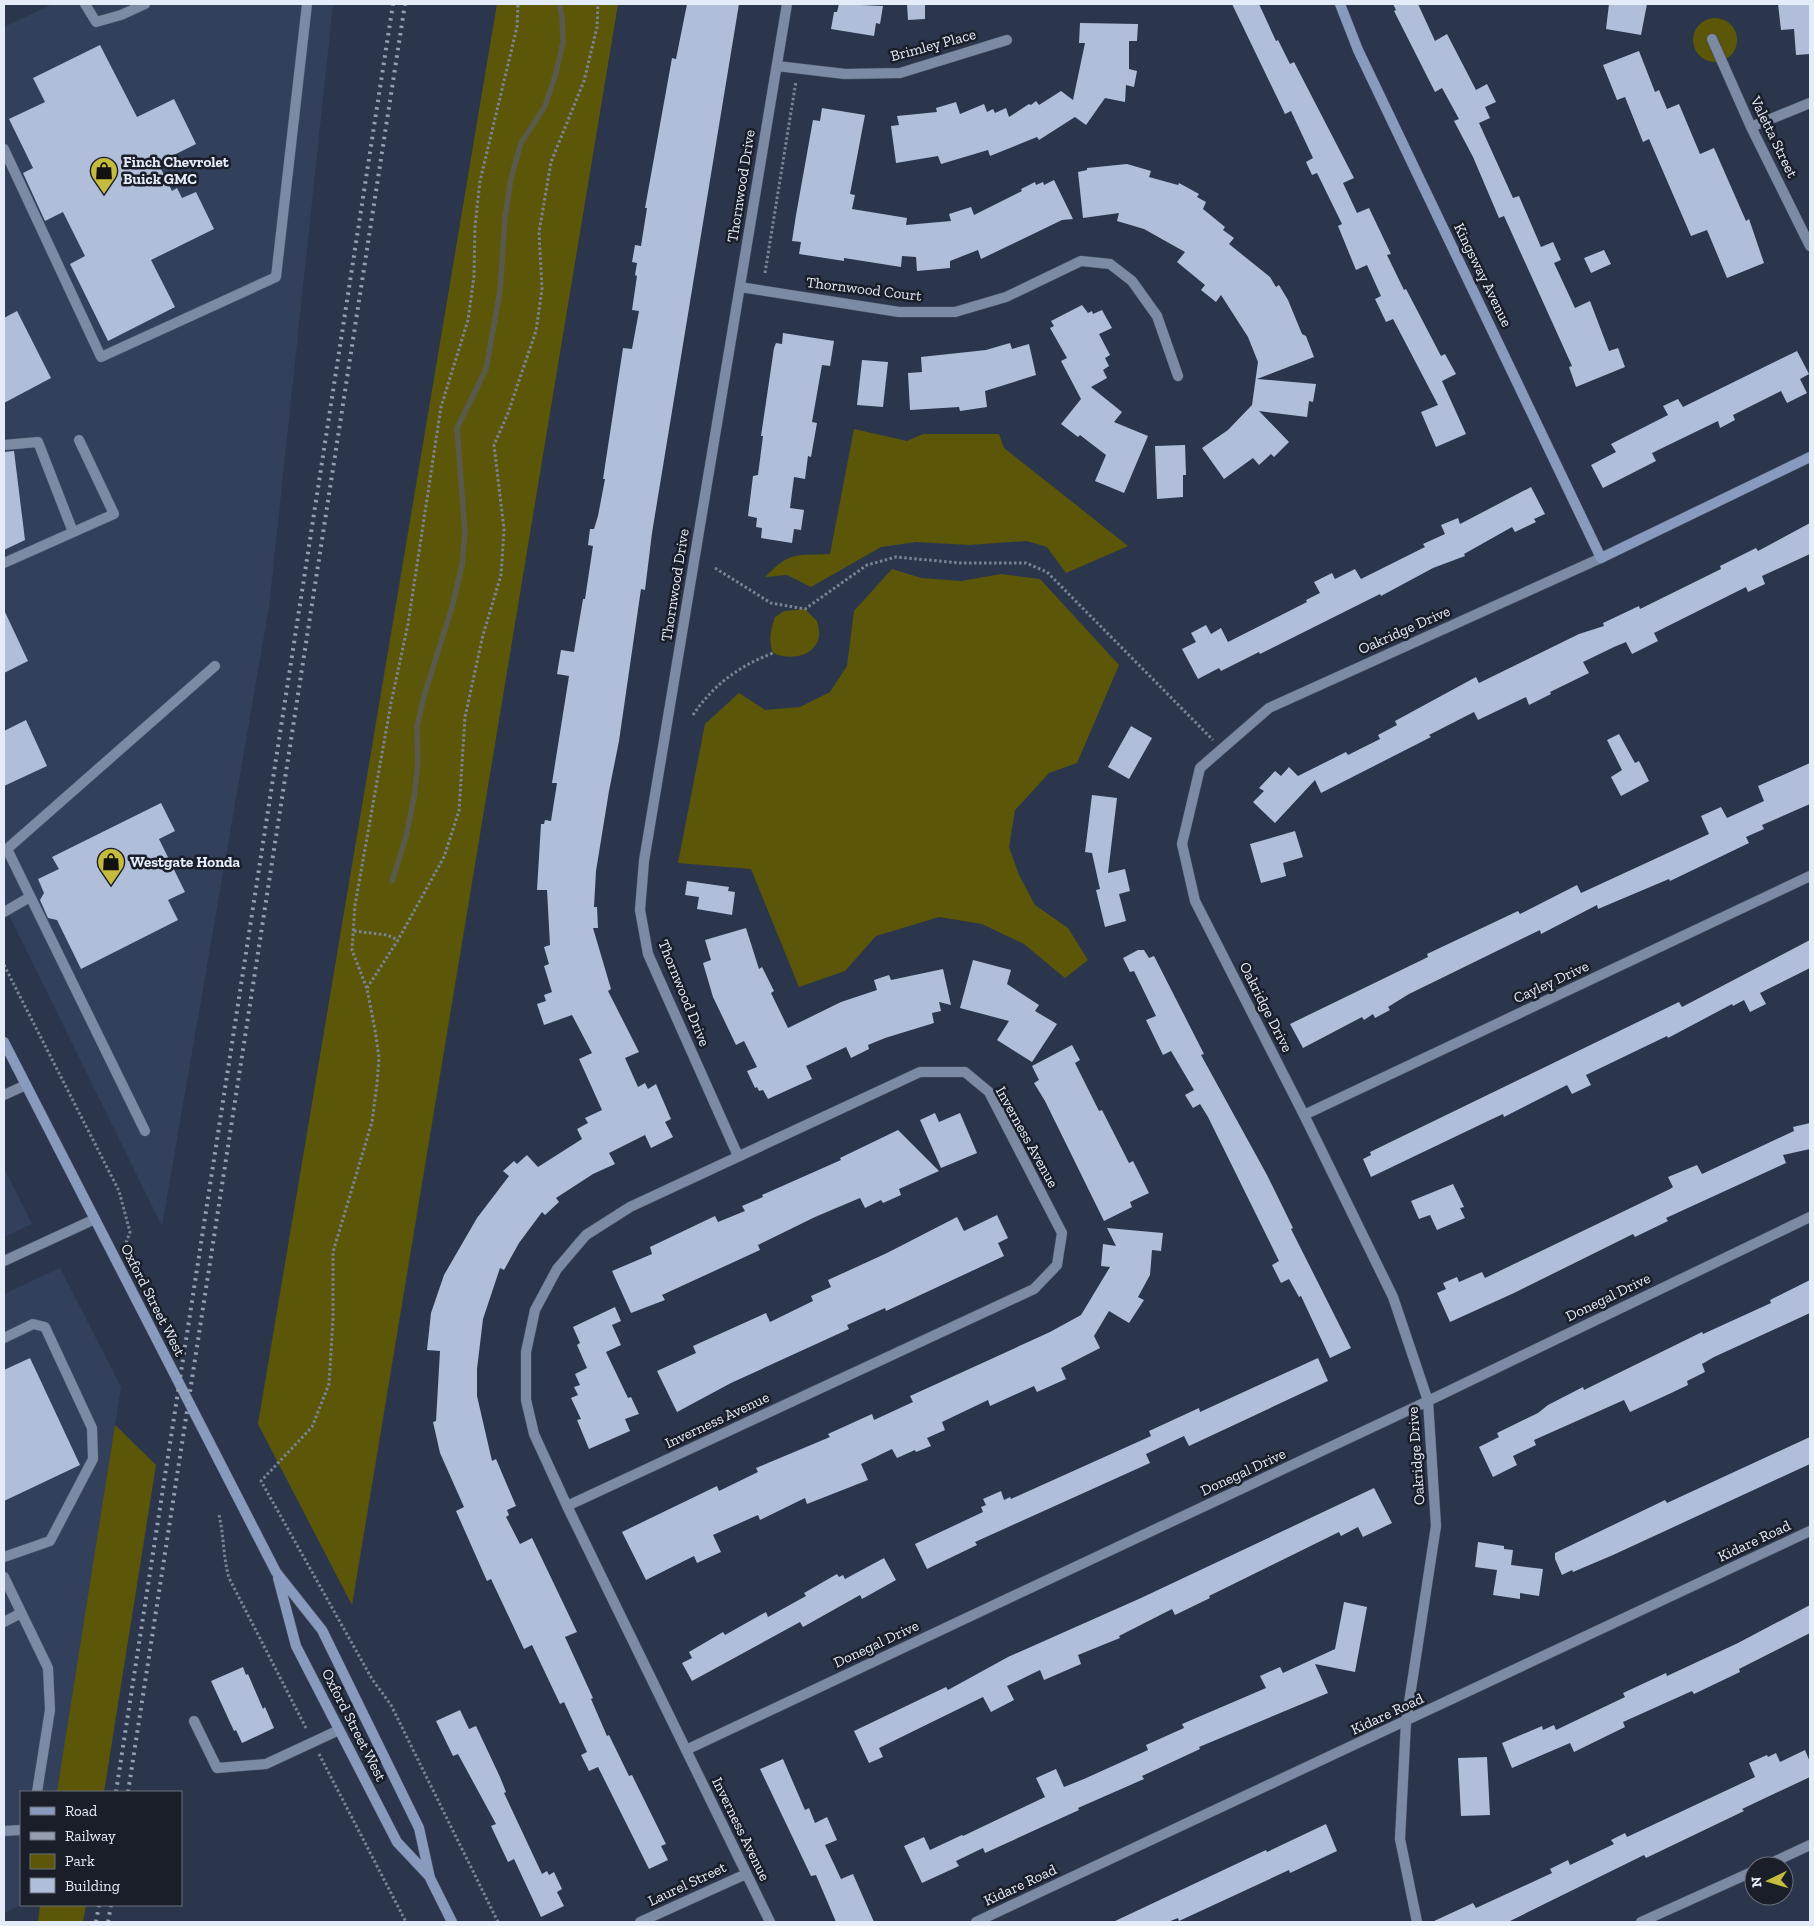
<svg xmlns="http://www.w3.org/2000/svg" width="1814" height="1926" viewBox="0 0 1814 1926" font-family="'Zilla Slab',serif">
<rect width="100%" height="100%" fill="#2b364c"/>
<path fill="#32405b" d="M53,4H333L269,607L162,1226L4,905V27Z
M4,1168L32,1224L4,1237Z
M60,1268L121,1387L58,1792H21V1905L4,1913V1294Z"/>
<path fill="#5c5708" d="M497,4H618L352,1605L258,1424Z
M1693 40a22 22 0 1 1 44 0a22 22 0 1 1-44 0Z
M854,429L907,441L923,434H999L1004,448L1128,546L1066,573L1047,547L1027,541L969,545L916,542L881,547L811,587L787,575L765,577C792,550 795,556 830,554Z
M892,569L921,578L961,581L1001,574L1040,579L1119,665L1077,763L1049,773L1015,810L1009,847L1019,875L1035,905L1068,928L1088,960L1065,978L1024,944L982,924L939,917L876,936L845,971L799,987L751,869L678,863L705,724L739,693L765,710L800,707L830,692L847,666L854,611Z
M805,609L817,621C818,625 820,632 819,637C814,658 789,660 773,653C768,639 771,630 775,617L784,611Z
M115,1425L156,1465L104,1792H57Z
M40,1905H86L83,1922H38Z"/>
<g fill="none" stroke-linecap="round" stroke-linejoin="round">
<path stroke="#595a4b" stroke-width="5.5" d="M392,881L406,837L414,797L418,763L417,727L424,696L452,607L462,565L465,533L457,428L486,369L500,291L505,218L511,178L521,143L545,106L556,73L563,42L562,17L559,4"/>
</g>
<path fill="#b0bed9" d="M687,4H739L652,533L645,590L641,589L619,741L609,791L596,871L594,907H597L598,928H593L611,989L608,991L639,1052L625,1058L638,1087L645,1083L648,1089L656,1084L671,1119L665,1122L673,1137L651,1148L645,1135L609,1153L615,1164L593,1174L556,1198L559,1202L545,1215L542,1212L519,1243L504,1270L500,1268L483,1319L477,1369V1396L492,1461L496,1459L516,1506L507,1510L509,1515L506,1517L520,1544L532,1538L577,1632L565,1637L593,1698L591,1699L607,1736L609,1735L629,1776L632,1775L666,1844L661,1846L668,1860L649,1869L598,1767L589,1771L581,1755L587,1752L564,1702L560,1704L532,1645L524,1649L491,1579L487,1581L456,1511L464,1507L440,1453L433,1422L436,1421L440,1351L427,1350L431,1313L444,1275L477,1218L509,1176L503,1171L514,1161L517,1164L527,1155L538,1167L582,1139L577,1129L588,1123L585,1118L602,1110L579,1059L592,1053L572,1015L544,1025L537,1004L546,1001L544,995L552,992L544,966L549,964L544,947L550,945L547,890H537L541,824H544L545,820L551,821L557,783H552L569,676L557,674L561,650L574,652L583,599H585L593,546L588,545L590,529H594L598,516L605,479H603L623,348L632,349L639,311L632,310L637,276L635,275L637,263L632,262L635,245L641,246L647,208H645L672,58L676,59Z
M839,4L883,6L880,24L876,23L874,36L831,29L834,12H837Z
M907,4H925V19L908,20Z
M1232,4H1259L1276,41L1278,40L1290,64L1294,62L1354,178L1343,183L1357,213L1369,208L1391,254L1387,255L1404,290L1406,289L1441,356L1445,354L1456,374L1442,381L1466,434L1436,447L1421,412L1438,405L1393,319L1386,322L1375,299L1381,296L1367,265L1356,270L1338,226L1342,224L1317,173L1312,175L1306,162L1313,158L1291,111L1285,114Z
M1393,4H1418L1435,41L1447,34L1476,90L1487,84L1496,102L1485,107L1490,118L1479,123L1513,198L1519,196L1541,247L1553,242L1561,260L1554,263L1575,308L1590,301L1609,351L1618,348L1625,367L1576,387L1569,367L1572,366L1504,216L1499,218L1473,157L1454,121L1459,119L1442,88L1435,92L1394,11L1396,10Z
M1609,4H1647L1641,35L1606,29Z
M1778,4H1810V54L1796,55L1794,29L1781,30Z
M1080,23L1138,24L1137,41H1129V69L1137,71L1134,87L1126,85L1125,102L1105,98L1086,125L1075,117L1039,140L1037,137L990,156L988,150L941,164L938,156L896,163L891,126L899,125L897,116L937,112L936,108L956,102L960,114L984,104L987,112L993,109L995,113L1006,108L1009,117L1029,104L1031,105L1036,101L1039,105L1061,91L1073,100L1085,43H1079Z
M100,45L137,117L174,99L196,144L158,163L172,191L177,188L182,198L196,192L214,229L151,260L175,307L108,341L70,264L85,256L63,212L45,221L23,173L33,168L9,119L45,102L33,78Z
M1639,51L1655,92L1659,90L1667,109L1679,104L1700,154L1714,148L1746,221L1749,219L1764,263L1727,278L1707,230L1691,236L1649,139L1643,142L1625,97L1617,100L1603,65Z
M822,108L865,115L850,194L855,195L852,209L907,218L906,225L951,221L949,214L971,207L974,215L1022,191L1021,189L1035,182L1036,185L1043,182L1044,185L1054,180L1073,219L1062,220L981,259L978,250L950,261V268L917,271L916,257L902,256L901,267L844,258V261L799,254L801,242L792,241L796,215L813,120L820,121Z
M1127,164L1151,171L1149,177L1178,185L1179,183L1199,194L1197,197L1206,202L1203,209L1225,227L1223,230L1234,238L1229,244L1270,277L1276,287L1279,285L1288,300L1302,334L1306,336L1314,357L1257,379L1316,384L1313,402L1309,401L1307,417L1259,411L1289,442L1274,457L1271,454L1259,465L1253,458L1224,479L1202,448L1228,430L1252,405L1258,362L1248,337L1221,295L1216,302L1201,290L1205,285L1177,262L1185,252L1144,229L1117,221L1119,213L1083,218L1078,172L1087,170V168Z
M1604,250L1611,264L1591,273L1584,258Z
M1082,305L1088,313L1092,311L1093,314L1102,310L1112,328L1099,334L1110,355L1105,358L1109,366L1103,370L1107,378L1091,387L1122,412L1114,422L1148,436L1124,493L1095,481L1106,455L1080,435L1078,437L1061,424L1081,399L1061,361L1067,358L1050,328L1054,326L1051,321Z
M17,311L51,378L4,403V318Z
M783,333L834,341L830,366L822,365L812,422L817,423L811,457L808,456L805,479L794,477L790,508L804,510L801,530L794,529L792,543L761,538L762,528L756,527L757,518L748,516L753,476L758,475L763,436H761L774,348L776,343L782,344Z
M1010,343L1012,349L1029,344L1036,375L985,391L987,407L960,411L959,407L910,410L908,373L922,372L921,357L986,350Z
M1797,351L1809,374L1800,379L1807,393L1787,403L1781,391L1733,415L1735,420L1720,428L1718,421L1652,453L1656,461L1603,488L1591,465L1616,452L1611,444L1668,415L1663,406L1678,399L1683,407Z
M862,360L888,362L883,407L857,405Z
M1185,445L1186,475H1183V497L1157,499L1155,446Z
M14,451L25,540L4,550V452Z
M1531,487L1545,514L1534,519L1536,522L1515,532L1512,527L1464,554L1465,556L1433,568L1381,596L1380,594L1260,654L1259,652L1221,671L1219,668L1198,679L1182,649L1196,642L1191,633L1206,625L1211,634L1221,628L1228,642L1307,602L1306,600L1320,593L1314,582L1332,573L1335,579L1355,569L1361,579L1425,547L1423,544L1445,534L1441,525L1458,518L1460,524Z
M1810,523V554L1762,576L1765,584L1748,592L1746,587L1654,633L1658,641L1632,654L1626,642L1614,647L1583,662L1589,673L1550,692L1551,694L1529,705L1526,697L1478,720L1474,712L1429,735L1431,737L1321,793L1315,780L1275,823L1253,802L1264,791L1259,788L1275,771L1281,776L1289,767L1298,776L1346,752L1348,755L1380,739L1378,735L1397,725L1395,721L1476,677L1479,683L1579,634L1604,626L1603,623L1639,606L1640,609L1721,569L1720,566L1756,548L1758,551Z
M4,610L28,661L4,673Z
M26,720L47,766L4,786V731Z
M1131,726L1152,738L1129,779L1108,767Z
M1619,734L1635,763L1639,761L1649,781L1621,796L1611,777L1622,770L1607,740Z
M1810,763V804L1762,825L1764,829L1746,837L1749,843L1670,881L1669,879L1598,909L1597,905L1541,934L1540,930L1409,994L1388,1007L1390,1010L1375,1018L1373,1014L1364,1020L1362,1017L1303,1048L1290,1024L1428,957L1427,954L1518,911L1520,914L1577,885L1581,893L1709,834L1701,816L1721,807L1727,818L1764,801L1758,786Z
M1092,795L1117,798L1108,873L1125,869L1130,891L1119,894L1126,921L1105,927L1096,890L1100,889L1092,853L1085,852Z
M161,803L175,831L159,839L185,892L168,900L178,920L81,969L57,920L48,918L40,900L44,893L38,879L59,869L52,857Z
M1295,831L1303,857L1283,863L1286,876L1261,883L1250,844Z
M687,881L729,887L728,891L735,892L732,915L697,909L699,897L685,895Z
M746,928L759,969L762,967L774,991L771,993L788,1028L841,1002L877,990L874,980L889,975L891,980L943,969L951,1005L939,1002L941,1011L932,1013L934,1023L885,1038L868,1045L869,1049L851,1058L846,1047L806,1066L812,1079L768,1099L763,1090L759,1091L757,1087L755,1088L747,1071L757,1067L744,1041L736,1045L713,997L703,963L711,960L705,940Z
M1810,940V968L1760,993L1766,1004L1750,1012L1744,1000L1733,1006L1732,1004L1668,1038L1667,1036L1586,1075L1591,1085L1572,1094L1567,1085L1504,1117L1503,1114L1488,1121L1371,1177L1363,1159L1371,1155L1370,1152L1679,1002L1682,1007Z
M1138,950H1144L1149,958L1154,956L1204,1054L1201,1055L1267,1175L1293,1228L1291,1229L1351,1348L1330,1358L1301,1296L1299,1297L1289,1279L1281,1283L1272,1265L1279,1261L1208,1117L1200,1104L1193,1108L1185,1095L1194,1090L1171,1051L1163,1055L1146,1020L1156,1016L1134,971L1130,972L1123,958Z
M973,960L1011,970L1007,984L1039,1005L1035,1011L1057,1024L1032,1062L997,1040L1009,1021L960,1008Z
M1072,1045L1080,1060L1075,1063L1099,1111L1102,1110L1129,1163L1133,1161L1149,1193L1130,1202L1132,1207L1104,1221L1045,1101L1034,1083L1039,1080L1032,1066Z
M935,1113L939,1122L960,1113L977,1153L941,1168L920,1120Z
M1810,1123V1149L1783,1155L1786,1163L1666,1218L1668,1221L1635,1237L1633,1234L1514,1293L1450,1322L1437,1293L1446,1289L1443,1283L1457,1277L1459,1282L1482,1272L1485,1278L1670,1189L1673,1187L1668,1177L1697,1165L1702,1174L1794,1131L1793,1127Z
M898,1130L939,1171L899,1189L901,1195L883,1203L881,1200L865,1208L860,1198L815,1217L758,1245L760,1250L662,1295L665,1300L631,1313L612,1271L652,1254L650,1247L715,1216L718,1222L745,1211L742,1206L763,1197L762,1195L841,1160L840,1158Z
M1453,1184L1464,1207L1460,1208L1465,1218L1437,1230L1430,1215L1419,1219L1411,1201Z
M997,1215L1008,1238L998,1243L1004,1256L886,1311L885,1308L847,1325L849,1329L731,1383L677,1412L657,1371L696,1353L693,1346L766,1313L770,1322L813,1301L811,1296L831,1287L828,1280L887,1253L957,1217L964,1231Z
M1107,1228L1163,1233L1161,1251L1152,1250L1150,1275L1138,1297L1144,1300L1129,1323L1109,1311L1094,1336L1100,1348L1061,1368L1066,1379L1037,1392L1034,1386L990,1406L988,1400L942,1422L945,1430L927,1438L931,1446L916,1452L915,1450L897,1458L892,1449L861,1464L868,1480L807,1504L805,1498L760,1520L758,1515L713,1535L721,1552L697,1563L694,1556L646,1580L622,1532L717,1486L719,1491L758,1472L756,1468L830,1437L828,1434L872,1414L874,1420L913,1402L910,1396L1050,1332L1081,1315L1110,1267L1101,1266L1103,1244L1116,1246Z
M1810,1280V1313L1714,1357L1702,1364L1705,1372L1687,1381L1688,1385L1669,1394L1630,1412L1624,1400L1534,1440L1536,1445L1513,1456L1517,1465L1493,1477L1479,1447L1499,1437L1497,1433L1538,1413L1548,1405L1583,1387L1584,1390L1702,1332L1703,1334L1771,1303L1770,1300Z
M615,1307L621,1321L612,1325L621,1345L606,1352L628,1398L631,1397L639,1414L625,1419L630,1431L589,1449L577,1420L581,1419L571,1398L578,1395L574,1387L580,1385L575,1374L587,1368L577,1345L580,1343L573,1327Z
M30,1358L80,1465L4,1501V1370Z
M1318,1358L1328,1381L1189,1446L1184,1436L1146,1454L1150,1463L975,1542L977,1545L927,1569L915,1544L983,1512L981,1507L986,1505L983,1499L1001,1491L1004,1500L1010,1497L1011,1499L1151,1436L1149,1431L1199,1408L1200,1412Z
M1810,1437V1464L1613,1555L1573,1572L1572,1570L1562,1575L1555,1559V1553L1665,1500L1667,1503Z
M1374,1488L1392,1523L1363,1537L1358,1527L1341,1536L1339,1532L1209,1596L1210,1598L1175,1615L1172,1609L1119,1636L1120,1638L1078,1655L1081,1664L1044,1680L1040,1670L1007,1686L1014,1700L991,1712L983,1697L879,1748L883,1757L869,1763L854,1731L946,1687L948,1690L1008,1657L1141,1598Z
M1478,1542L1504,1546V1549L1513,1550L1511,1565L1543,1569L1539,1596L1520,1593V1599L1493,1595L1497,1570L1475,1567Z
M884,1558L896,1580L862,1599L860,1595L803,1627L800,1622L692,1681L682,1663L692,1658L689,1652L723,1632L725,1635L766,1612L768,1617L806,1596L804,1593L837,1574L839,1577L843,1575L845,1579Z
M1344,1602L1367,1607L1355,1672L1315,1664L1328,1693L1199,1747L1200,1749L1142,1776L1144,1779L1078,1808L1079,1810L985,1853L983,1848L956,1861L959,1866L922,1883L904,1846L924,1837L930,1850L962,1835L963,1836L1045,1797L1036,1778L1056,1769L1064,1787L1084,1779L1148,1750L1146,1745L1184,1728L1182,1724L1266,1688L1260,1676L1280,1667L1283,1673L1335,1649Z
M1810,1605V1633L1739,1669L1740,1672L1694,1694L1692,1691L1623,1722L1625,1727L1574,1752L1570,1743L1512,1768L1502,1743L1542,1726L1543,1730L1554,1725L1556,1730L1625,1697L1623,1693L1666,1673L1667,1676L1738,1643Z
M243,1667L246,1675L248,1674L263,1709L265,1707L274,1728L242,1743L236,1730L234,1731L211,1681Z
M460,1710L469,1729L476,1726L500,1777L506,1792L504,1793L542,1874L547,1871L549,1875L554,1872L562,1889L557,1892L564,1906L541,1917L514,1859L508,1862L491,1826L496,1824L458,1754L453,1756L436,1721Z
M1805,1750L1810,1762V1777L1742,1809L1744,1811L1646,1858L1644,1855L1508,1922H1432L1473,1903L1476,1908L1552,1873L1550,1869L1568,1860L1570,1865L1614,1844L1611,1840L1625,1833L1627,1837L1755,1777L1749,1763L1767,1755L1768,1757L1776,1753L1780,1762Z
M1487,1757L1490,1815L1461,1816L1458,1758Z
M783,1759L805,1810L809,1808L815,1823L827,1817L837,1840L825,1845L841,1879L853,1874L874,1922H836L816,1875L811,1876L760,1769Z
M1326,1824L1337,1851L1290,1873L1289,1870L1179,1921L1178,1918L1168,1922H1113L1266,1850L1267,1852Z"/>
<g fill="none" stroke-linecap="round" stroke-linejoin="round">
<defs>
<path id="lane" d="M85,4L96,22L121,15L145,4
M4,149L101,357L276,277L307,4
M4,445L38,442L73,532
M4,563L114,514L79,440
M4,912L30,897
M4,1095L26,1085
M145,1131L7,849L215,666
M4,1338L33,1324L45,1327L92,1428L93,1459L50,1541L4,1557
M4,1577L48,1668L50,1710L37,1792
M4,1622L21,1613
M194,1721L217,1768L266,1764L339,1730
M4,1831L21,1830"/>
<path id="street" d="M1712,39L1751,127L1810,246
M777,66L845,74L900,73L1007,40
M1751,127L1810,103
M740,287L899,312H955L1006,297L1081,261L1110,264L1132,281L1157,316L1178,376
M1304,1115L1810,876
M738,1156L648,954L640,910L644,861L787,4
M4,1261L95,1219
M567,1506L1034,1289L1057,1265L1062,1233L989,1092L965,1072H920L630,1207L586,1235L557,1269L535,1310L526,1352V1400L534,1434L567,1506L770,1922
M686,1750L1428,1401L1810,1217
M1765,1866L1810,1845
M640,1922L746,1874
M976,1922L1810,1531
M1417,1922L1400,1839L1406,1722L1436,1526L1428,1401L1393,1297L1304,1115L1195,901L1182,844L1200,768L1269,708L1601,558
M1641,1922L1754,1871"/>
<path id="secondary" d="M1340,4L1358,50L1601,558L1810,457
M4,1042L276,1572L322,1630L419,1828L430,1878L452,1922
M278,1578L296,1646L397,1842L429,1876"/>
</defs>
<use href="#lane" stroke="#495365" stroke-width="11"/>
<use href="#street" stroke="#495365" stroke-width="11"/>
<use href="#secondary" stroke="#495365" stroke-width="11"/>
<path stroke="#7a8496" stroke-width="3" stroke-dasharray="2.5 2.5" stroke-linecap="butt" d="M765,273L796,81
M715,568L771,603L805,609L867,565L896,557L960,563H1026L1047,572L1213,740
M693,715C713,685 739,666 773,653
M354,931L387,935L398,940
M4,965L119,1191L130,1232L125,1246
M367,988L398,940L444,857L459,811L465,717L483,635L501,575L504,529L494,445L508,413L536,331L542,289L539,232L551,162L584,81L597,27L598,4
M219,1515C224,1536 223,1557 229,1578L307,1730
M319,1754L406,1922
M498,1922L391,1705L372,1679L261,1481L312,1427L329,1384L333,1319V1252L372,1122L377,1084L379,1057L375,1030L367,989L352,950L355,905L391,703L408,624L441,407L468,320L474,276L475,227L480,181L517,27L518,4"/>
<use href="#lane" stroke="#7d8aa4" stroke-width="10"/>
<use href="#street" stroke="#7d8aa4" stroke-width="10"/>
<use href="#secondary" stroke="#889abe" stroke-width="10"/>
<path stroke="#959fb0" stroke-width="4" stroke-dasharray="2.5 5" stroke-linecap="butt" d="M116,1792L393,4
M128,1792L405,4
M96,1922L99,1905
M108,1922L111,1905"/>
</g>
<defs>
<symbol id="shop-pin" viewBox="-11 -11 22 30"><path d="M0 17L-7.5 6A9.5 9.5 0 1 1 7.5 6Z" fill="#c5bc3d" stroke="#191e28"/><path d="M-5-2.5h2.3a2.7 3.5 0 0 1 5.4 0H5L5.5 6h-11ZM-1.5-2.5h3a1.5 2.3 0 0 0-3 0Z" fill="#111"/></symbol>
</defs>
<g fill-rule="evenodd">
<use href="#shop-pin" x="88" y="155" width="32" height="43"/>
<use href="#shop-pin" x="95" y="846" width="32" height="43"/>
</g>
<g text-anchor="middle" stroke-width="5" stroke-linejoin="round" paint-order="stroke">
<g font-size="15" fill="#e4ecfa" stroke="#191e28">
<text transform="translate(933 45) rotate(-15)" y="5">Brimley Place</text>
<text transform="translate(1774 137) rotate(64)" y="5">Valetta Street</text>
<text transform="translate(741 186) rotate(-81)" y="5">Thornwood Drive</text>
<text transform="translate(1483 275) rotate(64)" y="5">Kingsway Avenue</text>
<text transform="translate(864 289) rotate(7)" y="5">Thornwood Court</text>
<text transform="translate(675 585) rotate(-81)" y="5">Thornwood Drive</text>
<text transform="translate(1404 630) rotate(-24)" y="5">Oakridge Drive</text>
<text transform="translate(1551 982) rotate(-25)" y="5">Cayley Drive</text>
<text transform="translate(684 993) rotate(68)" y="5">Thornwood Drive</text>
<text transform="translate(1266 1007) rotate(63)" y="5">Oakridge Drive</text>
<text transform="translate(1027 1137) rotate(61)" y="5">Inverness Avenue</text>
<text transform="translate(1608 1297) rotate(-26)" y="5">Donegal Drive</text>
<text transform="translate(153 1300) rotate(63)" y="5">Oxford Street West</text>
<text transform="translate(717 1420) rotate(-25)" y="5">Inverness Avenue</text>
<text transform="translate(1416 1456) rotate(-94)" y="5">Oakridge Drive</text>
<text transform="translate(1243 1472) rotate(-25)" y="5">Donegal Drive</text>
<text transform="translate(1754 1541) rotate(-25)" y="5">Kidare Road</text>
<text transform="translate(876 1644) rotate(-25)" y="5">Donegal Drive</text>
<text transform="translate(1387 1714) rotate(-25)" y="5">Kidare Road</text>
<text transform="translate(354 1725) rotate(63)" y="5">Oxford Street West</text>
<text transform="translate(741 1829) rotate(64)" y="5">Inverness Avenue</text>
<text transform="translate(687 1884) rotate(-25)" y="5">Laurel Street</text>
<text transform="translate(1020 1885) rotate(-25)" y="5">Kidare Road</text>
</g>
<g font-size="15" font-weight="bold" fill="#e4ecfa" stroke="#191e28" text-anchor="start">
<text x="123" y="167">Finch Chevrolet<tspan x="123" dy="17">Buick GMC</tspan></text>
<text x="130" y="867">Westgate Honda</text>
</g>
</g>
<rect width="1814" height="1926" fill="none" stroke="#e4ecfa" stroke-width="10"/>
<rect x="20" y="1791" width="162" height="115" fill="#191e28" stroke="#6a707c"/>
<rect x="30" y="1807" width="25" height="8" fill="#889abe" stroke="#6a707c"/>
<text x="65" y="1816" font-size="15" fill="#e4ecfa">Road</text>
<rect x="30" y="1832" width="25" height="8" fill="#959fb0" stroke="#6a707c"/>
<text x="65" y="1841" font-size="15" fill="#e4ecfa">Railway</text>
<rect x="30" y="1854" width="25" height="15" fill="#5c5708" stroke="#6a707c"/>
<text x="65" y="1866" font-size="15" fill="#e4ecfa">Park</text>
<rect x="30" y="1878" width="25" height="15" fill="#b0bed9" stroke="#6a707c"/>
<text x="65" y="1891" font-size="15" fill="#e4ecfa">Building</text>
<g transform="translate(1769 1881) rotate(265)"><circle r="24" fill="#191e28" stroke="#6a707c"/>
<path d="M0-4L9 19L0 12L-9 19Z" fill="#c5bc3d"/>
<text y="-8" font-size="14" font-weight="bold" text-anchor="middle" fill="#e4ecfa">N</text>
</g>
</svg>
